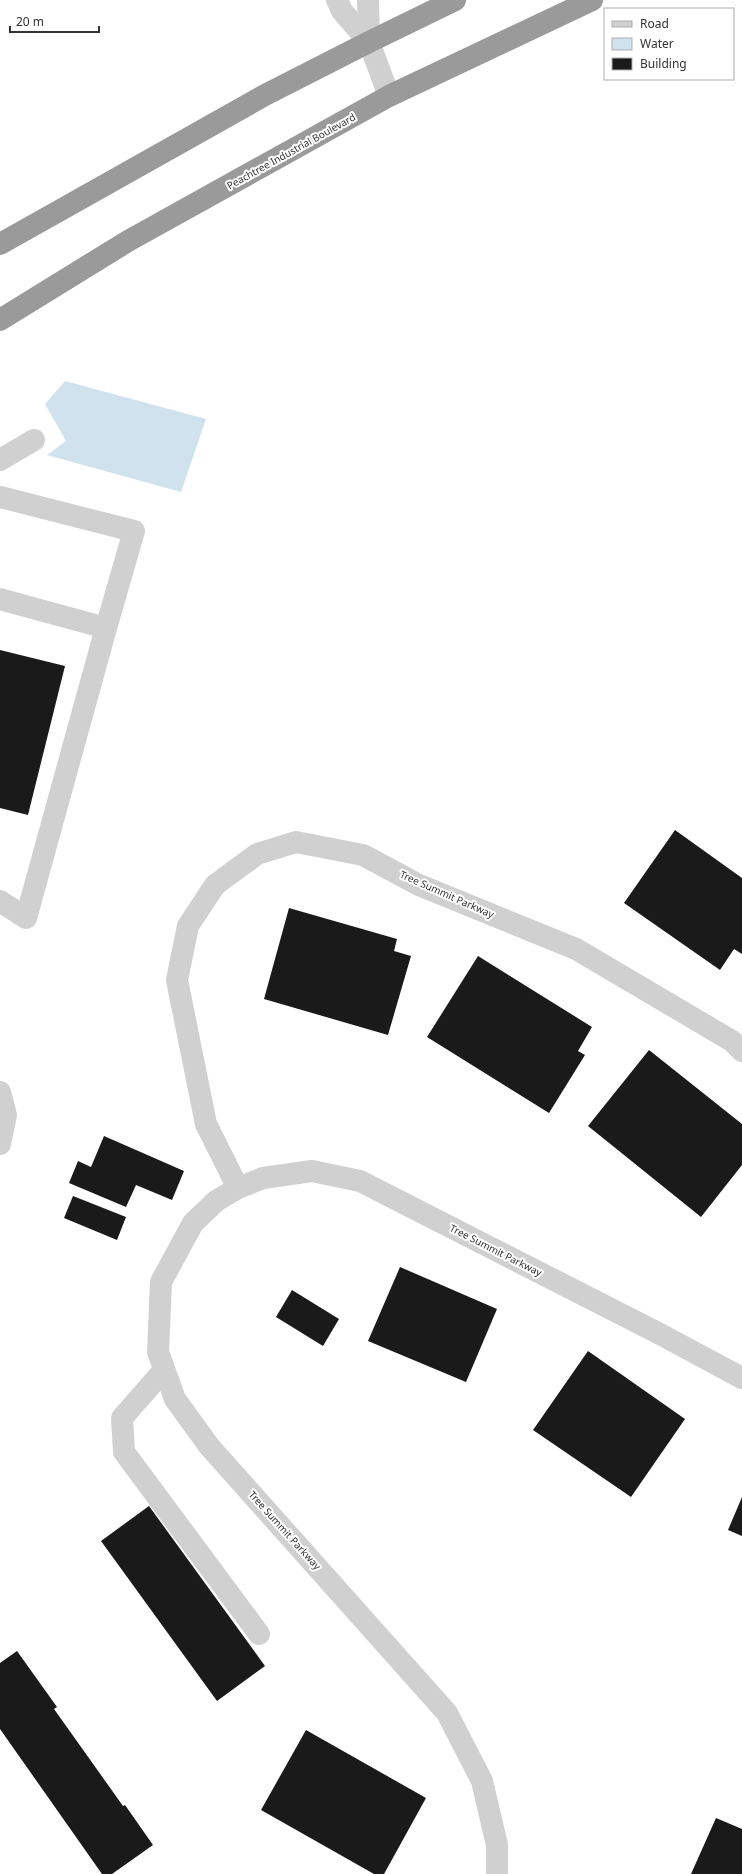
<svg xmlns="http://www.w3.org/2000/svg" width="742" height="1874" viewBox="0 0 742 1874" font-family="'Noto Sans',sans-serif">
<rect width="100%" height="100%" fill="#fff"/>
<path fill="#cfe2ee" d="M65,381L206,419L181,492L47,455L66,441L45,404Z"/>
<path fill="#1a1a1a" d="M0,650L65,666L28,815L0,808Z
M675,830L742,878V954L734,949L720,970L624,903Z
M289,908L397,939L394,951L411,956L388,1035L264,999Z
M478,956L592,1027L578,1051L585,1055L549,1113L427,1037Z
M649,1050L742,1124V1165L701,1217L588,1126Z
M104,1136L184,1171L172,1200L136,1185L126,1207L69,1183L78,1161L91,1167Z
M73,1196L126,1217L117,1240L64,1218Z
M400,1267L497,1309L466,1382L368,1341Z
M292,1290L339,1319L323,1346L276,1317Z
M588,1351L685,1419L631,1497L533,1430Z
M742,1497V1536L728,1530Z
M149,1506L265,1666L217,1701L101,1541Z
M17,1651L57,1707L54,1709L123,1806L125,1805L153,1845L112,1874H102L0,1729V1663Z
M306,1730L426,1798L384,1874H374L261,1810Z
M716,1818L742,1829V1874H691Z"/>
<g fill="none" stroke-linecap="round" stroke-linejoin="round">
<path stroke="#d0d0d0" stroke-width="22" d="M337,0L342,11L369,42
M368,0L369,42L389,96
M0,460L34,440
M0,497L134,531L106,628
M0,599L106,628L26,918L0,901
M0,1092L6,1115L0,1144
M238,1188L206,1124L177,980L188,926L215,885L257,854L296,842L363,855L419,885L576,949L732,1041L742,1051
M164,1370L122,1418L124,1452L259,1634
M497,1874V1845L482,1781L447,1713L209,1446L175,1399L158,1352L161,1282L193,1223L216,1201L238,1188L263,1178L312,1171L360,1181L660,1334L742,1378"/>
<path stroke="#9a9a9a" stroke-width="22" d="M0,244L265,95L369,42L455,0
M0,320L128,241L389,96L592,0"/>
</g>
<g text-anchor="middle" stroke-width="4" stroke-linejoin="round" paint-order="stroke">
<g font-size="10" fill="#333" stroke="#fff">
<text transform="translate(291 151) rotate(-29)" y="4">Peachtree Industrial Boulevard</text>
<text transform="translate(447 894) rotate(24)" y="4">Tree Summit Parkway</text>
<text transform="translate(496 1250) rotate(27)" y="4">Tree Summit Parkway</text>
<text transform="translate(285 1530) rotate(48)" y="4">Tree Summit Parkway</text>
</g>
</g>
<rect x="604" y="8" width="130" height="72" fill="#ffffff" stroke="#adadad"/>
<rect x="612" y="21" width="20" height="6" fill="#d0d0d0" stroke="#adadad"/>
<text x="640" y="28" font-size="12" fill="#333333">Road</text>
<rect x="612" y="38" width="20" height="12" fill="#cfe2ee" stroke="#adadad"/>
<text x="640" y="48" font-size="12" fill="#333333">Water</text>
<rect x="612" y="58" width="20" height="12" fill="#1a1a1a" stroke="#adadad"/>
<text x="640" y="68" font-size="12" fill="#333333">Building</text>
<path d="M10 26v6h89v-6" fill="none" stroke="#333333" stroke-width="2"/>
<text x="16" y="26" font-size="12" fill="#333333" stroke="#ffffff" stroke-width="3" paint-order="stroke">20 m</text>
</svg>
